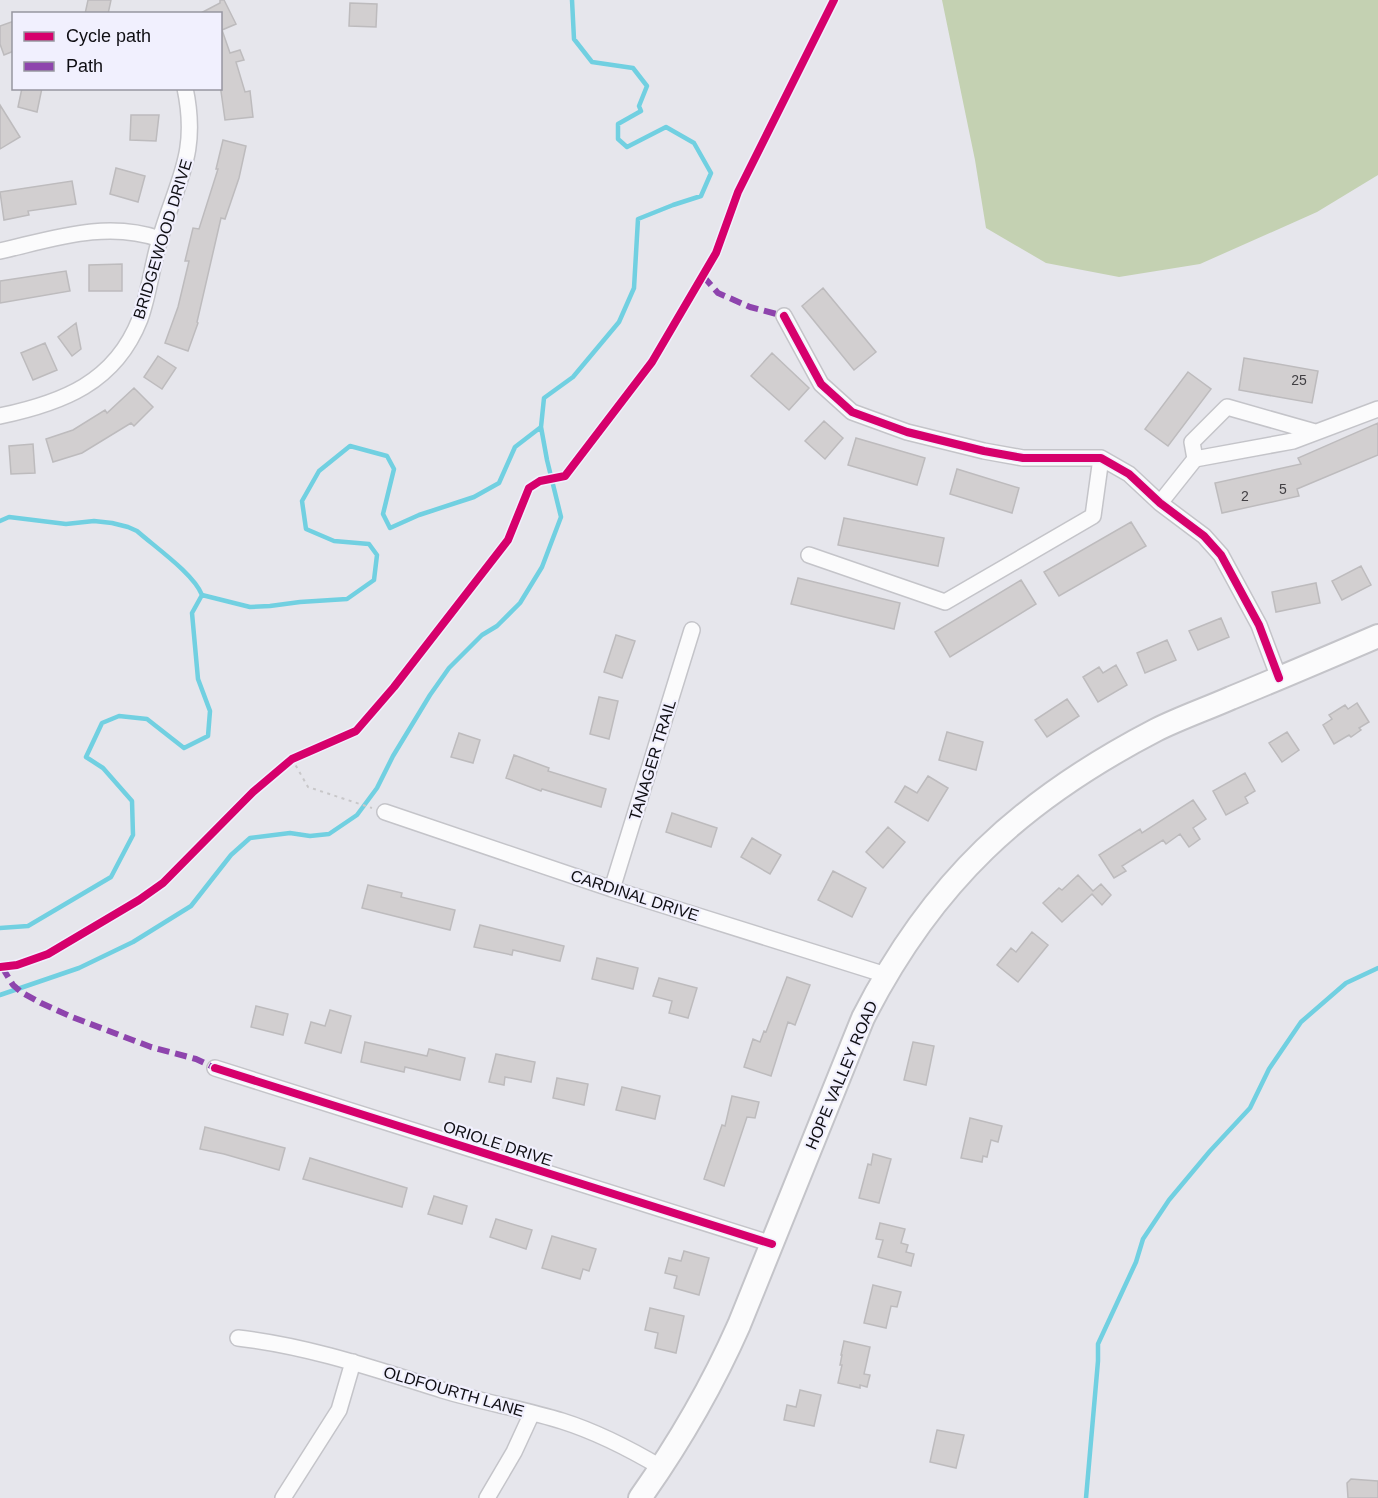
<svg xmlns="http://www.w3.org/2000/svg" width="1378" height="1498" viewBox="0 0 1378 1498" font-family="Helvetica,sans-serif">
<rect width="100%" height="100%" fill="#e6e6ec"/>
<path fill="#c4d1b2" d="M942,0H1378V175L1317,212L1200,264L1119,277L1046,263L986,228L975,160Z"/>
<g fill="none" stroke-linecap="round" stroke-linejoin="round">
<path stroke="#71d0e1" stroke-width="4.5" d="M0,521L9,517L66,524L94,521L112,523L128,527L137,531C155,547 194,574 202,595
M202,595L250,607L270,606L300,602L347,599L374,580L377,555L369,544L334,541L306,529L302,501L319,471L350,446L387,456L394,469L383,514L390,528L419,515L474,497L499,483L515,447L541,427L544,398L573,377L619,322L634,288L638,219L673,205L701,196L711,173L694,143L666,127L627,147L618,139V124L641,111L639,106L647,86L633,68L592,62L574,39L572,0
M0,928L28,926L111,877L133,835L132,801L103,768L86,757L102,723L119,716L147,719L184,748L208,736L210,711L198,679L192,613L202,595
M0,995L79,968L133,942L191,906L231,855L250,838L290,833L310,836L329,834L357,815L377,788L393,756L430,695L449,668L482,635L497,626L520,603L542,567L561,517L547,460L541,427
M1086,1498L1098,1361V1344L1136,1262L1143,1239L1169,1200L1210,1151L1250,1108L1269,1069L1301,1022L1346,983L1378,968"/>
</g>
<path fill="#d2cfd0" stroke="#bdbbbd" stroke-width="1.5" d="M88,0H111L108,14H85Z
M220,0H224L236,24L222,30L230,53L240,50L244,60L236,62L245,92L250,91L253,117L225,120L220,84V14H199L220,3Z
M350,3L377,4L376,27L349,26Z
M14,21V51L4,55L0,44V26Z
M22,88H42L37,112L18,107Z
M0,105L20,137L0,149Z
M131,115H159L156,141L130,140Z
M223,140L246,146L239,178L225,219L221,218L197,322L198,323L188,351L165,343L178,307L189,261H185L193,228L199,229L218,169H216Z
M116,168L145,176L138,202L110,194Z
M72,181L76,204L28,211L29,215L4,220L0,192Z
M122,264V291H89V265Z
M66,271L70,291L0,303V281Z
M823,288L876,352L854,370L802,306Z
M76,323L81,349L72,356L58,337Z
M45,343L57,370L33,380L21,353Z
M772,353L809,388L789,410L751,376Z
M158,356L176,368L162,389L144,377Z
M1244,358L1318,371L1312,403L1239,390Z
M1188,372L1211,389L1168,446L1145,429Z
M134,388L153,407L134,426L131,423L82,453L53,462L46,439L73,430L105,410L107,413Z
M824,421L843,438L825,459L805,441Z
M1378,423V455L1297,489L1299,496L1222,513L1215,483L1301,464L1298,458Z
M856,438L925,458L917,485L848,465Z
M33,444L35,473L11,474L9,446Z
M957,469L1019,488L1012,513L950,494Z
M844,518L944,538L938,566L838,545Z
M1131,522L1146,546L1059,596L1044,572Z
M1361,566L1371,585L1342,600L1332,581Z
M798,578L900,603L894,629L791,604Z
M1021,580L1036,604L950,657L935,632Z
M1316,583L1320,603L1276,612L1272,592Z
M1221,618L1229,637L1198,650L1189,631Z
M616,635L635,641L622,678L604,672Z
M1167,640L1176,660L1145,673L1137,653Z
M1116,665L1127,685L1098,702L1083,677L1099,667L1103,673Z
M599,697L618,701L609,739L590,734Z
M1067,699L1079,716L1047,737L1035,720Z
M1357,703L1369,722L1359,728L1361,730L1351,737L1349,735L1334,744L1323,725L1332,719L1329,715L1345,705L1348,709Z
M947,732L983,742L976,770L939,760Z
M1287,732L1299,750L1282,762L1269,743Z
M459,733L480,740L473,763L451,757Z
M514,755L549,768L548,771L606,789L601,807L542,789L541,791L506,778Z
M1245,773L1255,791L1245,797L1248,803L1226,815L1213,791Z
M928,776L948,788L928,821L895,802L905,786L917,793Z
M1193,800L1206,819L1193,828L1200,839L1189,847L1180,834L1166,844L1163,840L1122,866L1126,871L1114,878L1099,855L1140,829L1142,833Z
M672,813L717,828L711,847L666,832Z
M888,827L905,842L883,868L866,852Z
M752,838L781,855L770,874L741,857Z
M833,871L866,888L852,917L818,900Z
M1078,875L1093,891L1101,884L1111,895L1102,905L1092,894L1062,922L1043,903L1059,888L1062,890Z
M368,885L402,893L401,897L455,910L450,930L362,908Z
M480,925L564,946L560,961L513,950L512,955L474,947Z
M1032,932L1048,945L1018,982L997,965L1011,948L1016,952Z
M597,958L638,968L633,989L592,979Z
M787,977L810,985L795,1025L788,1022L771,1076L744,1067L753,1039L760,1042L764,1031L766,1032Z
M659,978L697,988L688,1018L669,1013L672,1001L653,996Z
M256,1006L288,1014L283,1035L251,1027Z
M330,1010L351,1016L341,1053L305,1043L311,1022L325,1026Z
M365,1042L427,1056L429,1049L465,1058L460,1080L405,1067L404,1072L361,1062Z
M913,1042L934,1046L926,1085L904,1080Z
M496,1054L535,1062L531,1082L505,1077L504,1085L489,1082Z
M557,1078L588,1084L584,1105L553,1098Z
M622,1087L660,1096L655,1119L616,1110Z
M732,1096L759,1102L755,1118L747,1117L724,1186L704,1179L722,1125L725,1126Z
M970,1118L1002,1126L998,1142L991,1140L987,1157L983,1156L982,1162L961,1158Z
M205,1127L285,1148L279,1170L224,1154L200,1149Z
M873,1154L891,1159L879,1203L859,1198L868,1164L871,1165Z
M310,1158L407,1188L402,1207L303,1179Z
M434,1196L467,1206L462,1224L428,1214Z
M496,1219L532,1230L526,1249L490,1237Z
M880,1223L905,1229L901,1243L908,1245L906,1252L914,1254L911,1266L878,1257L883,1240L876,1239Z
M552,1236L596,1249L589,1271L583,1269L580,1279L542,1268Z
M684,1251L709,1258L699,1295L674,1288L677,1276L665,1273L669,1258L681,1261Z
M873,1285L901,1292L897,1307L891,1306L886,1328L864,1323Z
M650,1308L684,1316L676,1353L655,1348L658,1333L645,1330Z
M844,1341L870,1347L864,1374L870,1375L867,1387L860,1385V1388L838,1383L842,1365H840L842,1355H841Z
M800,1390L821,1395L814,1426L784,1420L787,1405L796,1407Z
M937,1430L964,1435L956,1468L930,1462Z
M1351,1479L1378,1481V1498H1348L1347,1483Z"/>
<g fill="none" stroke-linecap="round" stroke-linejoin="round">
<defs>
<path id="minor" d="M0,251C53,239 106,220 160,239
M784,316L821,384L852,412L907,432L984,451L1023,458H1101L1129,474L1160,503L1204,536L1221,555L1259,625L1279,678
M0,416C62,403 115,383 140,319C149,294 152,265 160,239C177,180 199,154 185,88
M1195,459L1192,442L1227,407L1315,432
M1160,503L1195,459L1293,441L1378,409
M809,555L945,602L1093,516L1101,458
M385,812L612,889L886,975
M612,889L692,630
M215,1068L772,1244
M238,1338C309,1346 375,1369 442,1390C482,1402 523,1409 562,1421C597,1432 630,1449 662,1468
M283,1498L339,1410L353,1362
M487,1498L514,1452L532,1413"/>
<path id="secondary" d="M640,1498C679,1443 712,1386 739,1325L863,1018C932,882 1021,800 1156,730C1180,718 1206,709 1231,698C1280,678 1329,657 1378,636"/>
</defs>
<use href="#minor" stroke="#c4c4c9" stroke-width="18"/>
<use href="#secondary" stroke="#c4c4c9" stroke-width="26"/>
<path stroke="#c8c7c9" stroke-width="2" stroke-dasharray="3 4.5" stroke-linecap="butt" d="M292,759L308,787L372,808"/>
<use href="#minor" stroke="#fbfbfc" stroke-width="15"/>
<use href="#secondary" stroke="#fbfbfc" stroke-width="22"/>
<path stroke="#8e44ad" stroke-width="6" stroke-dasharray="12 6" stroke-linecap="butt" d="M703,276L718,293L750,307L784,316
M2,967L13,985L21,992L41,1003L72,1017L151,1047L196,1059L215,1068"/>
<defs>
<path id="cycleway" d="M784,316L821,384L852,412L907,432L984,451L1023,458H1101L1129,474L1160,503L1204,536L1221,555L1259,625L1279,678
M0,967L17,965L48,954L139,900L163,883L253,792L292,759L356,731L394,687L508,540L529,488L540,481L565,476L652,362L716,253L738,192L834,0
M215,1068L772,1244"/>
</defs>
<use href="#cycleway" stroke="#f1f0fe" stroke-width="11"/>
<use href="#cycleway" stroke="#d6006c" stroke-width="8"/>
</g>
<g text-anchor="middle" stroke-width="4.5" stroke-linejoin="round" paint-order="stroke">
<g font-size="14" fill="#413f43">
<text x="1299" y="385">25</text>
<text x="1283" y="494">5</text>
<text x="1245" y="501">2</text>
</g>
<g font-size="16" fill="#0f0e13" stroke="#f1f0fe">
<text transform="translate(162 239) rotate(-73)" y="6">BRIDGEWOOD DRIVE</text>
<text transform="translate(652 760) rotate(-73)" y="6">TANAGER TRAIL</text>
<text transform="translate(635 895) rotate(18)" y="6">CARDINAL DRIVE</text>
<text transform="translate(841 1075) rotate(-67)" y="6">HOPE VALLEY ROAD</text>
<text transform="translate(498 1143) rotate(18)" y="6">ORIOLE DRIVE</text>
<text transform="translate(454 1391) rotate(16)" y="6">OLDFOURTH LANE</text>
</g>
</g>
<rect x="12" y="12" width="210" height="78" fill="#f1f0fe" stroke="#9796a0" stroke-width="1.5"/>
<rect x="24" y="32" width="30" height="9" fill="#d6006c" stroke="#9796a0" stroke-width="1.5"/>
<text x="66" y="42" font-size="18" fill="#0f0e13">Cycle path</text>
<rect x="24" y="62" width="30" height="9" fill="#8e44ad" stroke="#9796a0" stroke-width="1.5"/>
<text x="66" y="72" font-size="18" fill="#0f0e13">Path</text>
</svg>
